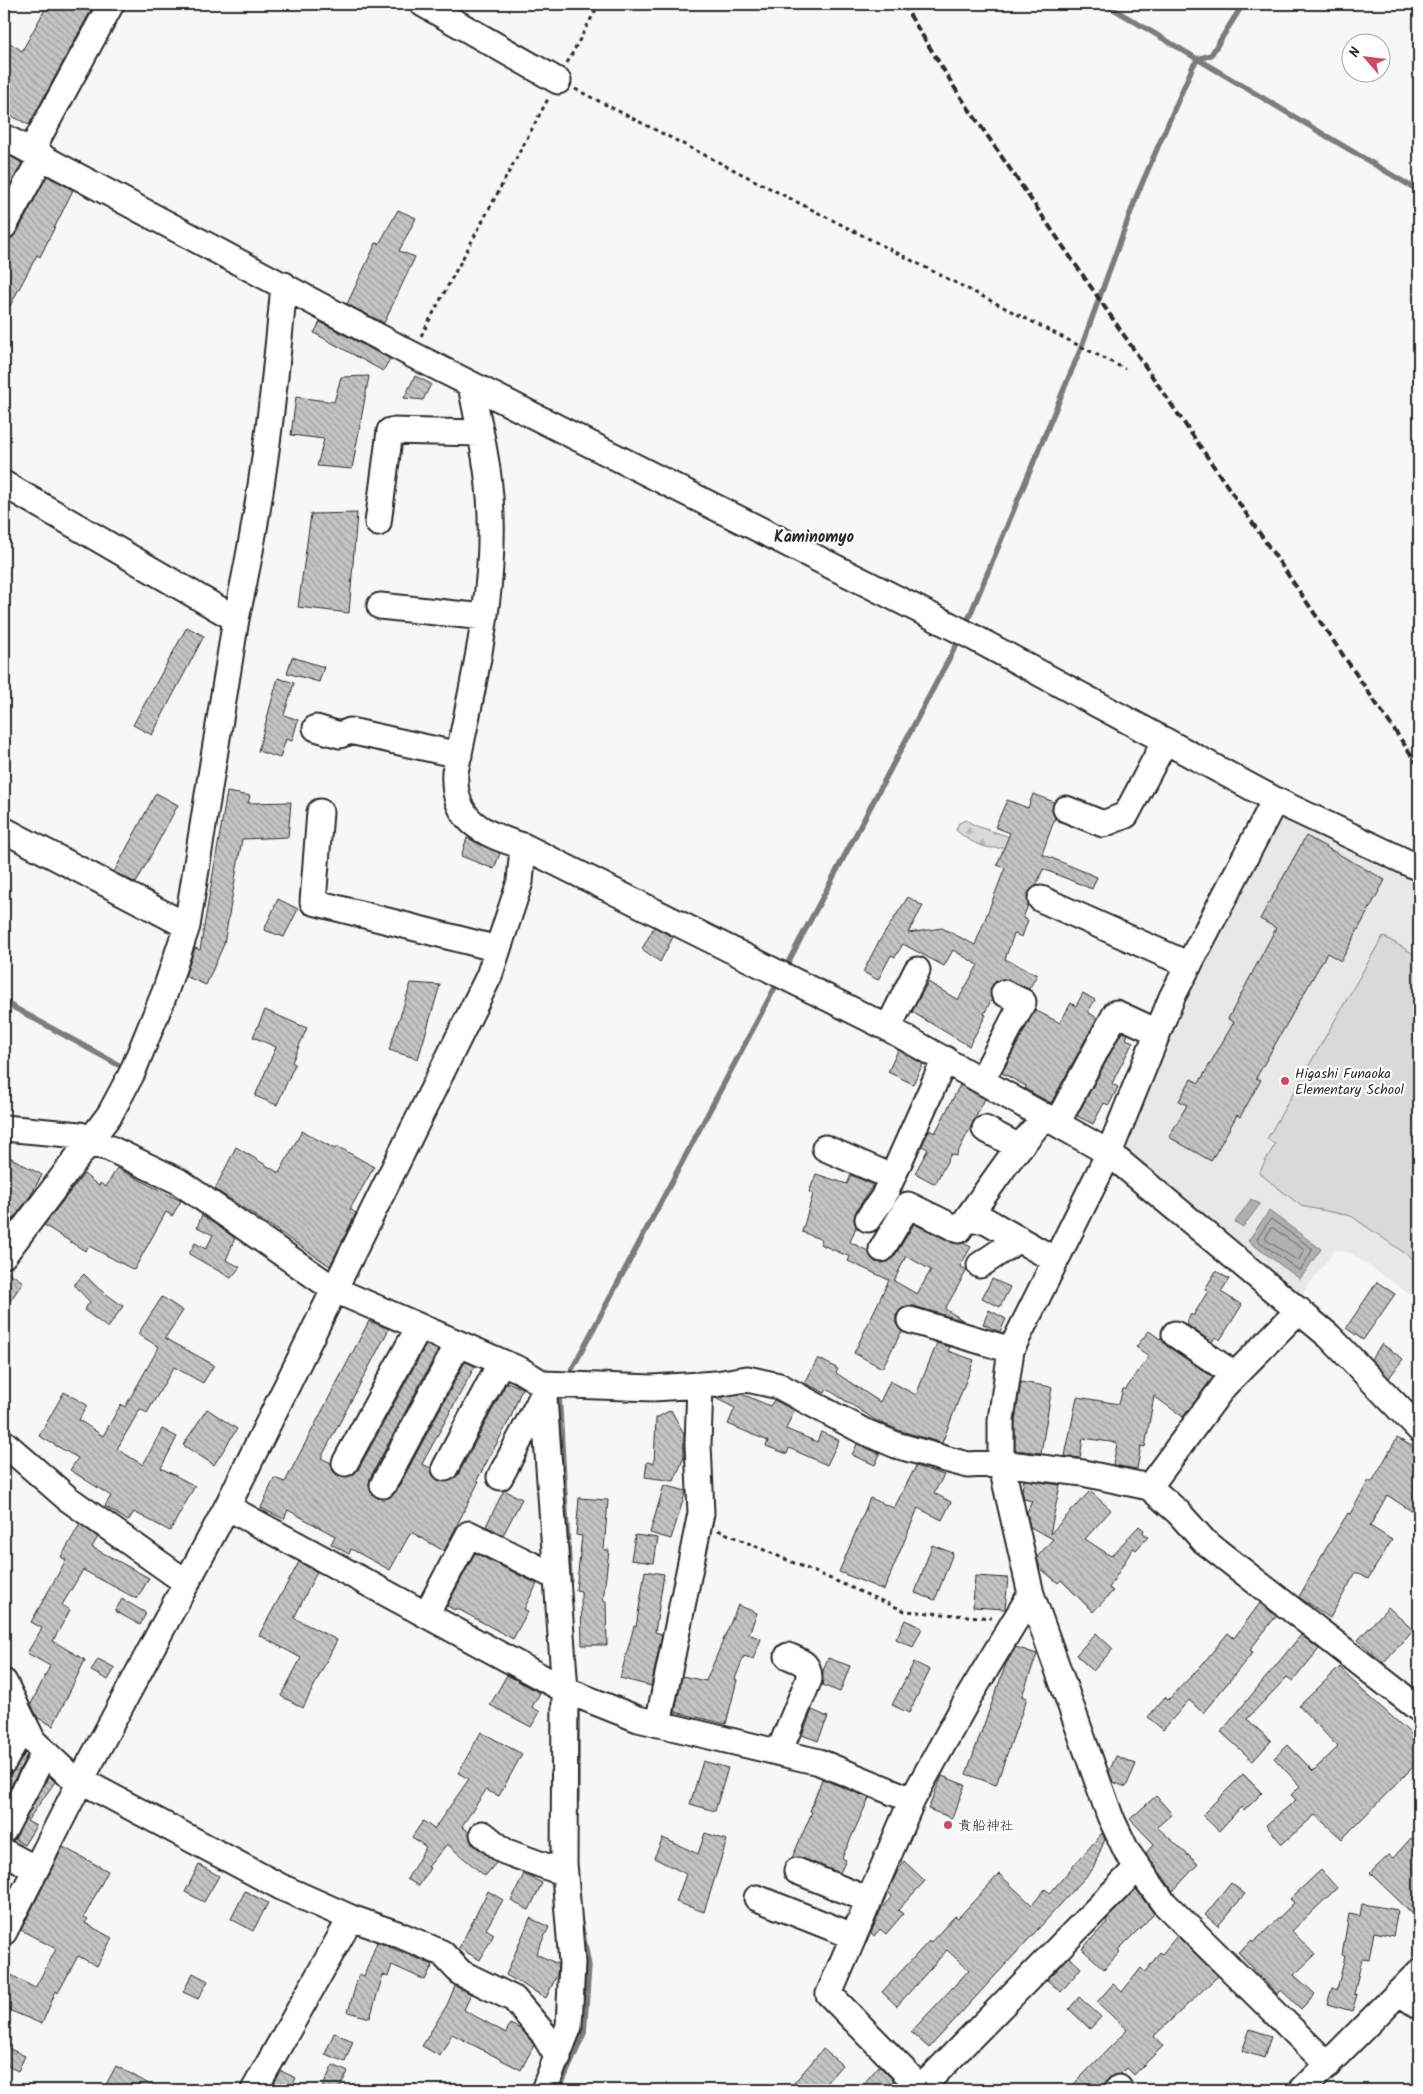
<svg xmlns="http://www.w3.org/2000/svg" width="1423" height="2094" viewBox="0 0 1423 2094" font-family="Kalam,'Klee One',sans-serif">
<defs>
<pattern id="forest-firs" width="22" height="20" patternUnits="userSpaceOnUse" patternTransform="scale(1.25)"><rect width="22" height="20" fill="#d9d9d9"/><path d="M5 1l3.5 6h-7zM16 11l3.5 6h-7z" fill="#bababa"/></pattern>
<pattern id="building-back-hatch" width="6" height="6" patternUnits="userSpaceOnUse" patternTransform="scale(1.25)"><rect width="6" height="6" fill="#c4c4c4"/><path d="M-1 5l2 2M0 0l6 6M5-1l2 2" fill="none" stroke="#9f9f9f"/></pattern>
</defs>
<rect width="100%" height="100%" fill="#f7f7f7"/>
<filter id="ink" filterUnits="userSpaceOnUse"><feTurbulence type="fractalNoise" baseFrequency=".02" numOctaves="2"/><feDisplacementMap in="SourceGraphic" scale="10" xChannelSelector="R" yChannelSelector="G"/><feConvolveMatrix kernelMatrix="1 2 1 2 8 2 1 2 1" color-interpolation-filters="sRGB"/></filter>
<g filter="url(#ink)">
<path fill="#e8e8e8" d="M1279,811L1406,877L1419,881V1301L1351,1253L1335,1250L1299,1298L1121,1154L1179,1009Z"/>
<path fill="#d9d9d9" stroke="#828282" d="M1383,936L1419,957V1263L1351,1216L1301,1206L1259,1173L1275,1144L1267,1139Z"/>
<path fill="url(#forest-firs)" stroke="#828282" d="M966,820C980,830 998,831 1013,839L1011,846C990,852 973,845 956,830L959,823Z"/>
<path fill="#b0b0b0" stroke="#7b7b7b" d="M1251,1199L1260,1204L1243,1227L1235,1222Z
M1269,1211L1321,1249L1300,1279L1248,1241Z"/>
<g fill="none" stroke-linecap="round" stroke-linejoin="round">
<path stroke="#606060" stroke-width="1" d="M1271,1219L1313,1249L1300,1271L1257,1240Z
M1273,1228L1304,1250L1298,1261L1265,1239L1270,1229Z"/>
<path stroke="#7b7b7b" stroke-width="5.5" d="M1105,4L1419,191
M965,627L1081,348L1137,195L1193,66L1198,59L1211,55L1243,4
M784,970L960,638
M4,1002L126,1069
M572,1369L779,980
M559,1395L570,1580
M577,1800V1711
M559,2090L584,2033L589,1966L581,1923"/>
</g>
<path fill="url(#building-back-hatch)" stroke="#2b2b2b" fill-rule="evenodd" d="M48,4H84L92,8L29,125L4,112V39L22,51Z
M4,153L22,163L11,184L4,180Z
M47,176L73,190L40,257L37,255L4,317V241L12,238L17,233Z
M398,210L416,218L399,251L415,257L384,323L347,304L376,243L379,244Z
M320,322L390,359L383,371L314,333Z
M369,376L352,469L317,466L324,439L291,435L296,397L334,402L341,377Z
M415,376L431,384L423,400L404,398Z
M357,513L349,613L298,607L311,514Z
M187,627L204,636L152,735L133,725Z
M292,657L324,667L319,682L287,673Z
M278,678L294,683L284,715L298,720L292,741L286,739L280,758L258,751Z
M227,792L250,796L248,803L291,802L288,837L242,839L224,944L206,985L185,976L195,948L200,950Z
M156,793L178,805L136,883L114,872Z
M1033,794L1054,802L1052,810L1055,818L1042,854L1097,877L1092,889L1043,869L1036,886L1028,894V905L1023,918L1028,920L1022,937L1014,934L1005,959L1037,975L1029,989L1010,980L1002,979L995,982L991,987L992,999L984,1014L986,1015L969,1046L912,1012L928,982L958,1000L978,965L953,950L944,966L903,944L895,957L891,955L878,980L863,972L878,943L908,897L923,906L908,933L942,928L975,945L1005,868L997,865L1010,833L995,827L1007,800L1028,808Z
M1306,836L1385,880L1341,961L1327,953L1256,1078L1261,1080L1240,1117L1237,1115L1211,1161L1169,1137L1187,1105L1179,1101L1191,1079L1199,1083L1234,1022L1228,1019L1276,928L1260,919Z
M467,838L500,853L494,869L461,856Z
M278,899L298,909L284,937L264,930Z
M654,927L673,937L660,962L642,949Z
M411,983L440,985L418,1059L389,1050Z
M1083,993L1095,1000L1088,1012L1097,1018L1051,1103L1025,1089L1026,1086L1002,1073L1035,1010L1060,1023L1071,1003L1076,1006Z
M265,1010L307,1028L292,1062L295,1064L277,1105L255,1096L276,1047L253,1037Z
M1122,1032L1128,1034L1126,1039L1133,1042L1115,1077L1112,1084L1118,1087L1109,1105L1104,1103L1093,1124L1077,1116Z
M898,1050L923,1064L913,1084L888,1072Z
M960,1085L985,1099L956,1156L951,1154L935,1184L915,1173L928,1149L922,1146L929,1130L935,1133Z
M302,1131L335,1149L337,1146L374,1167L350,1209L356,1213L330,1266L215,1189L236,1147L279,1173Z
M4,1154L42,1175L31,1195L4,1231Z
M117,1168L181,1201L172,1216L166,1212L134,1270L89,1246L85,1251L44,1225L84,1174L99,1186L100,1183L106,1187Z
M816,1174L847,1184L851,1175L873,1185L856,1211L854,1218L856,1227L850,1242L868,1251L875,1262L882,1263L894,1257L914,1224L953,1243H963L971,1247L960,1266L967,1270L945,1309L964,1321L914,1306H906L896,1315V1324L902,1331L882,1368L854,1353L889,1280L848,1261L850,1257L820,1244L822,1240L802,1232L813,1194L809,1192ZM906,1256L931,1270L917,1294L894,1281Z
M202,1215L235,1238L226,1260L240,1267L231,1278L189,1254L195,1243L206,1249L213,1235L197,1227Z
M4,1269L23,1282L4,1310Z
M1216,1271L1229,1279L1221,1292L1242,1305L1220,1340L1215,1337L1212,1342L1186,1324L1191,1314L1193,1316L1208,1291L1205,1289Z
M84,1274L99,1289L123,1306L108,1328L84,1310L90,1302L74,1285Z
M992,1279L1010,1287L1000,1307L982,1298Z
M1377,1282L1395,1294L1363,1340L1346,1328Z
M162,1297L183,1311L165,1338L214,1365L203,1383L174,1367L147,1413L140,1409L117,1449L143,1465L162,1429L177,1437L161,1468L195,1486L170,1531L134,1512L128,1521L105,1506L111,1496L70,1470L78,1458L39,1436L64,1392L87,1405L79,1420L103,1436L121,1404L125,1407L159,1347L138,1334Z
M989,1310L1006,1319L1000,1332L983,1324Z
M369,1321L389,1329L321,1458L331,1463L333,1471L339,1476L352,1475L358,1470L426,1345L438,1350L370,1478L369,1485L371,1492L377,1498L390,1497L396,1492L465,1362L475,1366L422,1464L431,1468L433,1476L439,1481L452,1480L458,1475L507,1382L522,1388L511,1417L477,1480L479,1481L444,1551L411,1532L390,1570L351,1549L349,1554L331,1544L335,1536L288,1510L284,1519L261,1508L274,1478L285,1482Z
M1149,1331L1160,1339L1161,1337L1167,1346L1213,1377L1183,1417L1154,1396L1145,1447L1141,1446L1137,1469L1113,1465L1117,1443L1083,1438L1080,1458L1065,1456L1077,1397L1119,1404L1123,1389H1126L1149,1356L1136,1347Z
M937,1343L950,1347L948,1351L974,1360L942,1443L901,1431L877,1421L827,1389L825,1393L805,1383L818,1358L838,1369L836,1373L880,1402L890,1381L916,1395Z
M1382,1344L1403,1359L1389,1378L1371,1359Z
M1021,1382L1052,1387L1041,1453L1015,1450V1421Z
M742,1394L770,1406L774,1400L794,1410L786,1429L817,1442L821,1432L839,1440L827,1465L789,1448L787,1454L766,1446L768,1441L728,1424L735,1408L715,1398Z
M207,1409L237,1429L214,1465L183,1445Z
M671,1410L684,1434V1457L674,1481L645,1477L647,1462L654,1463L656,1418Z
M1397,1438L1419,1450V1516L1387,1495L1370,1526L1392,1540L1368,1579L1356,1572L1330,1618L1299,1597L1324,1552L1348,1513L1350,1514L1369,1480L1372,1482Z
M857,1444L880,1454L875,1465L852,1455Z
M916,1466L944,1475L934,1493L951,1502L942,1520L918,1508L884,1590L839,1572L870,1498L894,1508Z
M1024,1480L1060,1485L1050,1534L1090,1491L1111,1510L1085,1539L1111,1556L1139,1526L1144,1530L1143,1533L1148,1537L1136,1550L1133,1548L1109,1588L1113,1591L1093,1612L1061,1580L1058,1583L1040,1568L1037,1557L1053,1539L1030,1527L1027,1512L1032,1501L1024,1499L1022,1490Z
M664,1485L686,1491L671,1539L650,1533Z
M504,1490L522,1499L503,1535L486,1526Z
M579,1498L608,1500L604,1550H609L603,1601H606L607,1645H582L581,1591L576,1590L582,1536L576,1535Z
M80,1524L98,1537L92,1547L149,1578L137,1599L83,1570L62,1605L70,1610L53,1641L85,1660L53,1726L38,1718L31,1704L50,1666L27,1653L42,1628L31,1622L66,1560L61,1557Z
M635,1535L658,1538L654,1563L631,1560Z
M932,1545L953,1553L935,1600L915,1593Z
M475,1553L537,1584L524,1609L528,1611L513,1639L456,1608L455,1610L447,1606Z
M299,1562L317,1572L294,1618L337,1640L303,1708L281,1696L301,1658L259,1635Z
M645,1571L664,1574L655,1632L662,1634L651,1686L620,1678L634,1626L636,1627Z
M975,1576L1008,1578L1005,1609L973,1607Z
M122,1599L146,1613L140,1625L115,1611Z
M1260,1603L1276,1616L1250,1650L1253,1652L1203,1713L1189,1700L1163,1730L1148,1717L1165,1697L1168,1700L1200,1667L1228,1633L1234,1638Z
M738,1605L757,1613L749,1634L761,1639L753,1659L744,1656L735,1679L737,1680L726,1724L675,1712L682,1676L706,1681Z
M1388,1607L1413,1630L1383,1663L1358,1640Z
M905,1620L922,1628L913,1647L896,1639Z
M1096,1633L1113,1649L1093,1671L1076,1655Z
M1301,1635L1319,1649L1293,1681L1287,1677L1247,1719L1271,1741L1253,1761L1221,1732Z
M1016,1647L1037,1654L1022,1696L1027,1698L996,1785L966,1774L1006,1664Z
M828,1658L850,1666L840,1692L822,1685L823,1671Z
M98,1659L115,1668L108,1680L91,1671Z
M914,1662L930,1670L909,1713L892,1705Z
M1340,1667L1361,1689L1419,1741V1761L1342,1839L1315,1815L1282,1844L1266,1825L1296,1800L1291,1795L1300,1786L1274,1758L1288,1745L1313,1771L1338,1747L1299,1706Z
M507,1675L540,1693L532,1707L540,1712L531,1727L490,1705Z
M812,1710L828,1717L818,1741L802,1735Z
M481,1732L522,1754L499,1796L486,1790L462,1826L469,1832L470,1840L474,1845L496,1863L485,1876L447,1844L428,1867L430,1868L419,1886L407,1879L426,1847L412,1837L423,1821L434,1829L469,1779L458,1773Z
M25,1753L27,1755L4,1800V1775L11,1774L16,1768Z
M1116,1756L1136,1764L1126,1787L1113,1782L1109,1772Z
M703,1761L728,1768L715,1811L690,1804Z
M1243,1774L1262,1793L1244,1811L1241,1807L1219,1831L1202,1815Z
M49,1776L55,1782L27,1821L36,1826L24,1845L14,1839Z
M942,1776L965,1785L952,1818L928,1809Z
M822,1779L869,1798L842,1858L846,1860L840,1873L802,1858H792L812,1812L810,1811Z
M1156,1796L1172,1814L1157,1827L1198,1864L1173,1891L1146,1853L1154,1844L1130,1819Z
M705,1833L727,1840L704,1912L676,1902L686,1874L654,1858L663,1838L698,1854Z
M1102,1833L1105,1839L1093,1869L929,2048L911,2032L969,1970L947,1950L897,2006L882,1992L929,1941L930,1943L955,1916L958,1918L999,1874L1032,1905L1045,1889L1050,1893Z
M1411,1838L1419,1845V1920L1370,1873L1389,1855L1393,1858Z
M63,1847L108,1871L84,1917L88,1919L85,1923L112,1938L97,1966L78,1956L58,1993L56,1991L42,2024L4,2008V1971L35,1988L56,1949L21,1930Z
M904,1861L925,1881L898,1910L903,1914L886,1934L880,1929L874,1936L871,1933L881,1909L892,1896L888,1892L899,1868Z
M199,1865L219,1876L204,1902L185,1892Z
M1321,1870L1337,1888L1292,1931L1315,1955L1294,1975L1315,1994L1301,2009L1281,1990L1277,1994L1238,1952L1252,1940L1254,1942L1294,1903L1290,1899Z
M524,1874L542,1883L529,1910L511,1901Z
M1231,1883L1245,1894L1218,1926L1205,1915Z
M1136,1889L1154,1914L1118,1950L1120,1952L1104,1969L1082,1949L1107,1922L1106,1920Z
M245,1891L268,1903L253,1931L231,1919Z
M488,1891L503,1900L486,1929L494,1934L480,1960L459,1948Z
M1362,1904L1398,1910L1393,1936L1374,1932L1369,1960L1362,1959L1354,1994L1357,1995L1352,2011L1327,2004L1332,1988L1337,1990L1345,1956L1342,1955L1349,1914L1360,1916Z
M530,1918L549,1927L536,1954L558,1964L557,1975L546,1998L506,1975Z
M1177,1936L1218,1976L1154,2036L1163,2046L1134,2075L1127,2068L1121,2074L1109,2078L1103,2090H1068L1127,2030L1097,2002L1113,1984L1122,1992L1141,1968L1145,1972L1160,1952L1162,1954Z
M377,1942L433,1965L425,1980L392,1965L388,1977L383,1975L370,2018L348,2012L359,1974L364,1976Z
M1069,1957L1081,1968L1061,1992L1047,1980Z
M193,1973L208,1981L198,1999L183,1992Z
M455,1986L471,1994L464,2010L506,2033L510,2024L521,2029L531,2041L534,2045L521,2070L452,2034L440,2056L422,2046L447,2005Z
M1079,1997L1101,2017L1090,2029L1069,2009Z
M1250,2029L1271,2036L1264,2058L1242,2051Z
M334,2033L353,2041L345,2062L325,2054Z
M4,2046L25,2056L18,2071L4,2064Z
M823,2049L842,2065L820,2090H788Z
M333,2065L348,2072L338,2090H321Z
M116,2066L133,2075L159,2090H103Z
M879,2066L894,2081L886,2090H858Z
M281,2071L296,2078L290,2090H278L272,2087Z"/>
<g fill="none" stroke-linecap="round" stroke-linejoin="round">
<defs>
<path id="minor" d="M423,4L558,81
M4,137L411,354L969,635L1275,800L1419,868
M31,151L111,4
M4,226L42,156
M471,385C477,418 486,452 489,486C499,578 474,681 455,772C452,821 483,834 523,846L888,1028L1109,1153L1329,1336L1419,1429
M4,484L236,619
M378,523L390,431L480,433
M380,606L484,617
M316,728L340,735L350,731L459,755
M1275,800L1172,997L1109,1153L1011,1350L1001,1420V1463L1031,1594L1110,1816L1127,1852L1163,1902L1328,2065
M1066,809L1103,824L1126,815L1165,741
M320,812L313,902L498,949
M4,830L187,926
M1041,899L1189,965
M888,1028L917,970
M982,1080L1023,1002L1004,993
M1057,1123L1116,1013L1157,1032
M4,1128L80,1135L88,1143L109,1148L178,1181L335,1290L520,1370L543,1384L653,1388L716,1384L747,1379L779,1386L863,1431L896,1445L945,1459L968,1465L1001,1463L1083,1473L1149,1487L1178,1512L1204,1541L1419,1709
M985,1129L1019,1147
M825,1148L892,1177
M868,1219L883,1198L945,1059
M966,1220L1009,1160L1045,1116
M882,1249L908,1205L959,1230L966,1220H985L1055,1260
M4,1255L110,1114L132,1073L165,992L187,926L236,619C261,510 274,397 284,285
M980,1265L1019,1239
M910,1320L1011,1350
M1175,1334L1235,1375
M543,1384L565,1690L564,1863L572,1963L569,2026L544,2090
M4,1443L67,1498L187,1583
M345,1463L419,1327
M445,1468L501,1362
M500,1477L544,1393
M383,1485L458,1344
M1149,1487L1224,1386L1299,1310
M227,1507L565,1690L638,1719L819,1762L912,1800
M426,1615L469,1534L556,1577
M4,1682L33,1741L67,1773L281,1887L351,1918L400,1935L442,1953L461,1973L514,1999L543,2033L558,2058
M658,1724L701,1513L698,1444L700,1385
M779,1752L809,1679C809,1663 802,1662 788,1656
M4,1761L24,1725
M4,1830L45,1752
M483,1834L504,1851L564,1873
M4,1852L36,1869
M797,1871L869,1900
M757,1898L853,1936
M4,1932L81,1780L227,1507L489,976L520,882L523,846
M1399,1992L1419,2006
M254,2090L351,1918
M919,2090L1137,1868
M923,2090L829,1994L912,1800L970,1695L1031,1594
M1117,2090L1119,2088
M1302,2090L1419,1972"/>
</defs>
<use href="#minor" stroke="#2b2b2b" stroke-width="29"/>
<path stroke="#2b2b2b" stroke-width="3" stroke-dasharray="4 4" stroke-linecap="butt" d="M567,63L599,4
M575,89L1125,369
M421,336L548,99
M718,1530L905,1611L992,1618"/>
<use href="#minor" stroke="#fff" stroke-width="25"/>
<path stroke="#2b2b2b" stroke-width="4" stroke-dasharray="8 4" stroke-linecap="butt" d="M903,4L956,90L1419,766"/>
</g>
</g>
<g fill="#d1495b" stroke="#fff" stroke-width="2">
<circle cx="1285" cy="1081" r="5"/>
<circle cx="948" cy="1825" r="5"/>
</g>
<g text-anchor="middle" stroke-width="4.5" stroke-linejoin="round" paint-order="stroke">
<g font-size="14" fill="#2b2b2b" stroke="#fff" text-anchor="start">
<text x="1295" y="1078">Higashi Funaoka<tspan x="1295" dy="16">Elementary School</tspan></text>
<text x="958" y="1830">貴船神社</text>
</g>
<g font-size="16" font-weight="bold" fill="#2b2b2b" stroke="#fff">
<text x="814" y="542">Kaminomyo</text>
</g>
</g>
<rect width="1423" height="2094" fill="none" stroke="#fff" stroke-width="20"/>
<rect x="10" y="10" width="1403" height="2074" fill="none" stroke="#2b2b2b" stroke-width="2" filter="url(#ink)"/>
<g transform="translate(1366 58) rotate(298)"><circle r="24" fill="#ffffff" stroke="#aaaaaa"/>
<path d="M0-4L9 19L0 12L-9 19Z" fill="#d1495b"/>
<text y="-8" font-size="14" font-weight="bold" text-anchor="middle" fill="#2b2b2b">N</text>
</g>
</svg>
